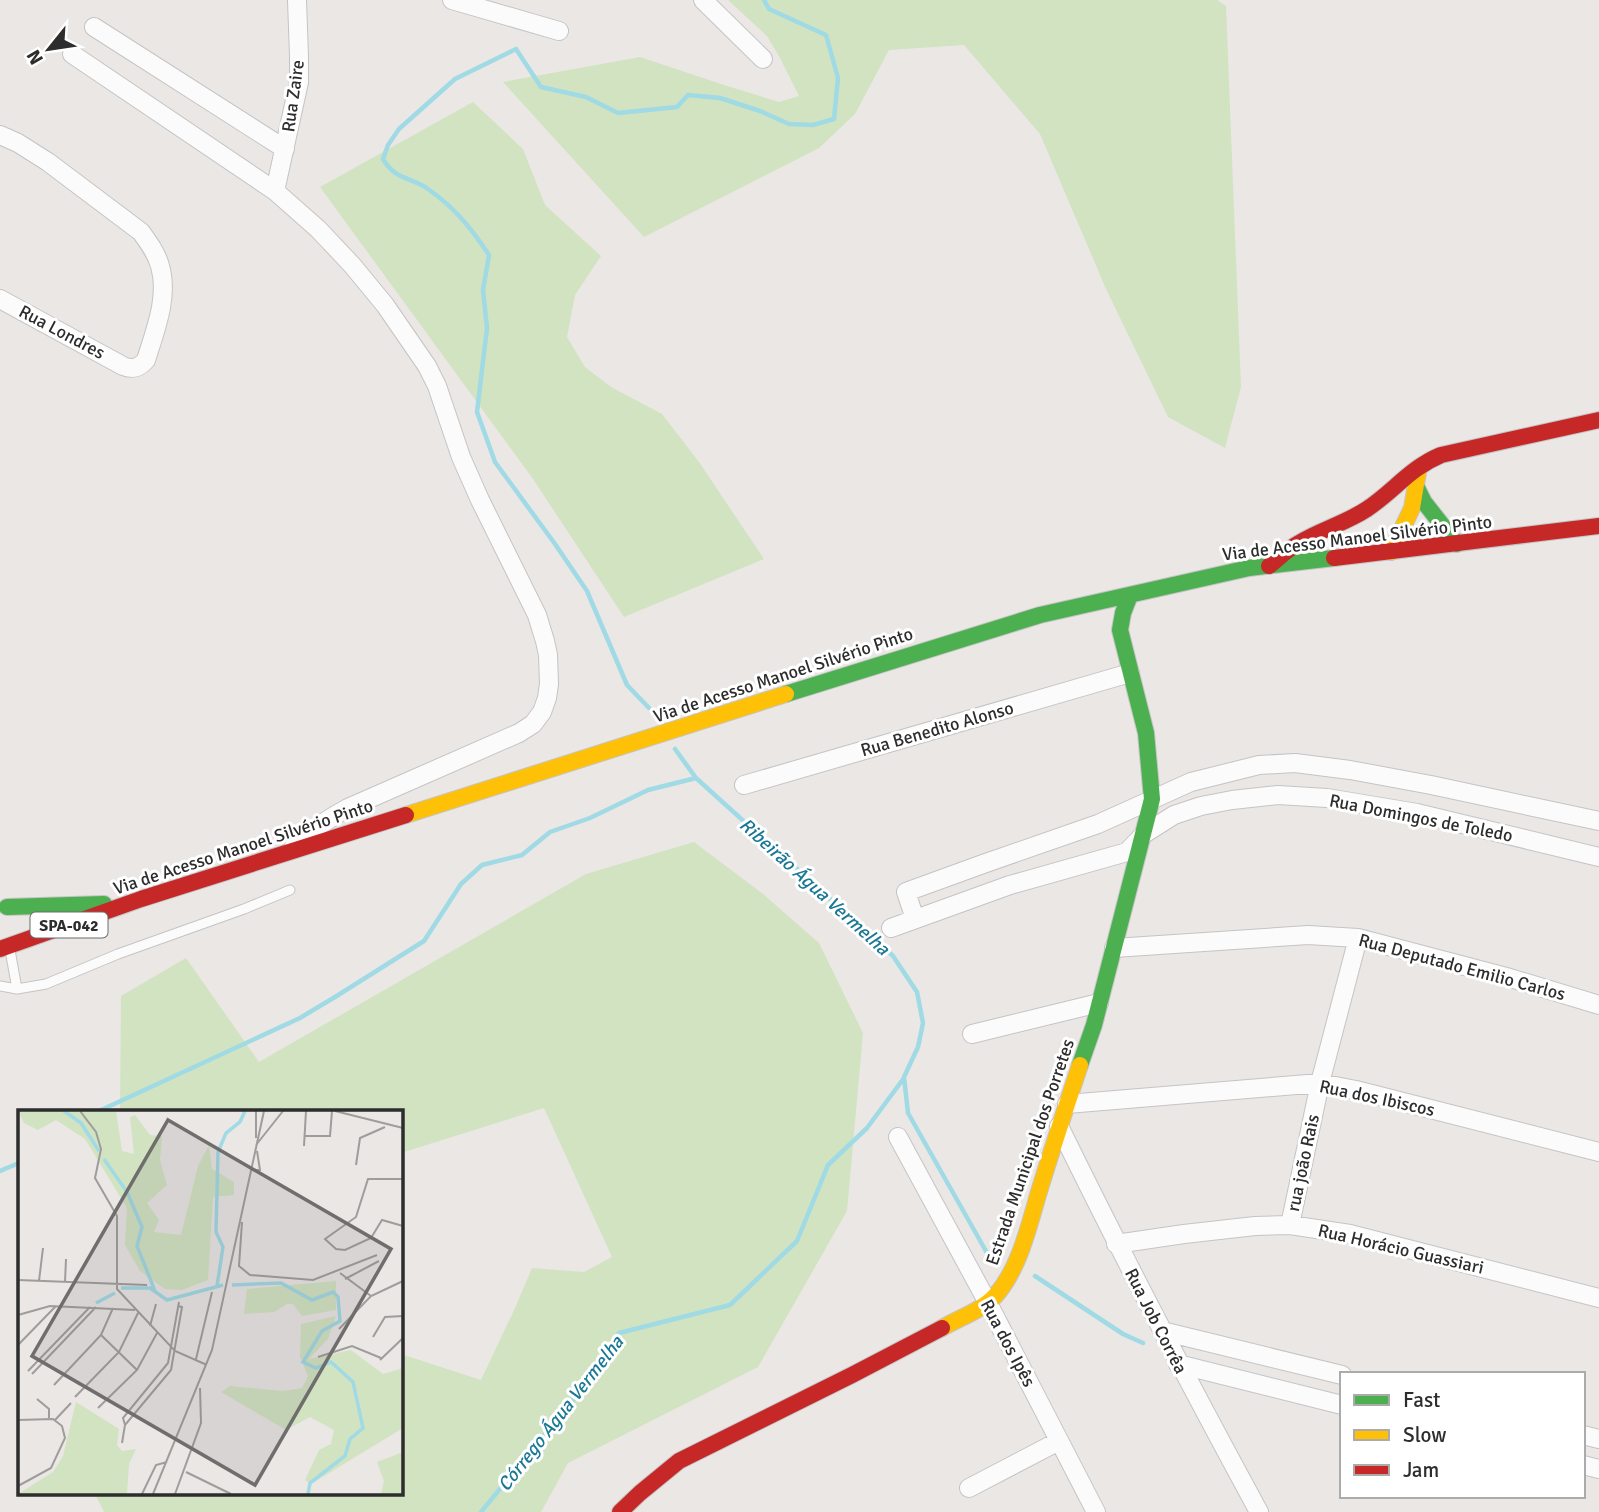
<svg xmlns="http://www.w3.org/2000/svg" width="1599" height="1512" viewBox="0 0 1599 1512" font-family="Signika,sans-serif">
<rect width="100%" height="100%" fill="#eae7e5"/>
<path fill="#d2e3c1" d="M728,0H1217L1226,6L1241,387L1225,448L1168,417L1106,289L1040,134L964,45L889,50L855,114L819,148L644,237L503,82L640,57L724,85L779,102L799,96L780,58L767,36Z
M473,102L523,149L545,205L601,256L575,295L567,337L585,367L611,387L662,414L699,462L764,559L624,617L533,479L320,187Z
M694,842L763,894L819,943L863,1033L847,1211L758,1367L568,1463L541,1512H104L96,1496L99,1493H401V1354L481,1380L515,1308L532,1268L584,1272L612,1257L544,1108L401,1153V1111H120L121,996L186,958L259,1062L586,874Z"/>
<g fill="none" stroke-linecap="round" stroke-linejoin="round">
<path stroke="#9fdae5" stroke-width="4.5" d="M649,708L627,685L587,591L555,544L495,462L477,412L487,328L483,290L489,255C471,228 455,208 428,189C410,176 396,181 383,159L388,145L399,129L455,79L516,49L541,87L586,97L618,113L677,107L688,95L720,98L760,111L789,124L813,125L834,119L838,78L826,35L769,9L764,0
M675,749L696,778L893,956L917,992L923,1023L918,1047L904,1077L908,1113L991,1260L998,1264
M99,1111L300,1018L335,997L424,941L461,884L482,865L522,855L550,832L590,818L648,790L696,778
M0,1171L19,1163
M1035,1276L1123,1334L1143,1343
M481,1512L578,1394L619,1333L730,1305L797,1241L828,1165L867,1128L904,1078"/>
<defs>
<path id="lane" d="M10,950L17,989
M0,986L17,989L46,984L118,954L244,909L290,890"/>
<path id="street" d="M452,0L559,31
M703,0L763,59
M94,27L285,149
M72,54L275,191L318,229L352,265L385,305L427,366L437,386L461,457L480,500L537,615L545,641L548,655L549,684L547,698L542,712L533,724L519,733L348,808C328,819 310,830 294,846
M0,135L18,143L48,162L141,232C149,243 157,254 160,266C169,297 155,331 146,360C139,368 133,370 123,366L0,299
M275,191L299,82V56L297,0
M744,785L1130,673
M915,919L906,892L983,864L1098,824L1191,782L1259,765L1295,763L1350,770L1431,785L1599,821
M891,928L1010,885L1127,852L1144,834L1174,815L1201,806L1232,800L1278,795L1327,798L1417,813L1599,857
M1114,948L1308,935L1358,938L1510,978L1599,1005
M972,1034L1099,1003
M1067,1104L1320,1083L1356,1090L1599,1152
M1059,1126C1123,1257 1190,1385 1259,1512
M898,1137L988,1303L1096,1512
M1290,1225L1320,1083L1358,938
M1116,1244L1184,1234L1255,1226L1290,1225L1350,1234L1599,1298
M1162,1331L1342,1375
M1178,1364L1342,1405
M1583,1435L1599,1439
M1583,1465L1599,1469
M969,1488L1059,1441"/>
<path id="fast" d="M1416,486L1424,502L1457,544
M786,694L1040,615L1249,568L1334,558
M7,907L104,904
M1080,1065L1094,1025L1152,799L1146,733L1120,630L1123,613L1130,595"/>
<path id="slow" d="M1391,552L1412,508L1419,467
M406,815L786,694
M942,1328C959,1318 983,1310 996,1295C1022,1265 1030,1219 1042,1182C1054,1143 1067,1104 1080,1065"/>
<path id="jam" d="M1334,558L1599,526
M1269,566C1279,558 1288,549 1299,543C1320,530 1346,523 1367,509C1394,491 1410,468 1441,455L1599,420
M0,949L141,899L406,815
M620,1512L640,1493L679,1461L852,1375L942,1328"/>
</defs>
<use href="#lane" stroke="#c5c4c5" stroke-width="11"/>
<use href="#street" stroke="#c5c4c5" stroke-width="20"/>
<use href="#fast" stroke="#c5c4c5" stroke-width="18"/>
<use href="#slow" stroke="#c5c4c5" stroke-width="18"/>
<use href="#jam" stroke="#c5c4c5" stroke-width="18"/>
<use href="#lane" stroke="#fcfbfb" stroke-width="9"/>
<use href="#street" stroke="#fcfbfb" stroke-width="18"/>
<use href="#fast" stroke="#4caf50" stroke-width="16"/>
<use href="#slow" stroke="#ffc107" stroke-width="16"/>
<use href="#jam" stroke="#c62828" stroke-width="16"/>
</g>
<g text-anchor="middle" stroke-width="6" stroke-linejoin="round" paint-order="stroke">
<rect fill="#fff" stroke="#6c6c6c" stroke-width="2" x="30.5" y="912.5" width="77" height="25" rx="5"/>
<g font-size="16" font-weight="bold" fill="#2d2d2d">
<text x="69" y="931">SPA-042</text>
</g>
<g font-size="18" fill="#2d2d2d" stroke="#fff">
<text transform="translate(293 96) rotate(-82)" y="6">Rua Zaire</text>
<text transform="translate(62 332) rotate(28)" y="6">Rua Londres</text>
<text transform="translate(1357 538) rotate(-7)" y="6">Via de Acesso Manoel Silvério Pinto</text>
<text transform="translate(783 675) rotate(-18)" y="6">Via de Acesso Manoel Silvério Pinto</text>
<text transform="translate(937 729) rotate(-16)" y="6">Rua Benedito Alonso</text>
<text transform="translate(1421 818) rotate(11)" y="6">Rua Domingos de Toledo</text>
<text transform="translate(243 847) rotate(-18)" y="6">Via de Acesso Manoel Silvério Pinto</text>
<text transform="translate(1462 967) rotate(15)" y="6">Rua Deputado Emilio Carlos</text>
<text transform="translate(1377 1098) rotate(12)" y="6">Rua dos Ibiscos</text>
<text transform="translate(1030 1152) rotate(-71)" y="6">Estrada Municipal dos Porretes</text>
<text transform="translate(1303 1163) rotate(-78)" y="6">rua joão Rais</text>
<text transform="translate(1401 1249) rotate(13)" y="6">Rua Horácio Guassiari</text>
<text transform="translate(1156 1321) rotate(63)" y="6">Rua Job Corrêa</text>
<text transform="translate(1008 1343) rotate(62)" y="6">Rua dos Ipês</text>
</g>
<g font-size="19" font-style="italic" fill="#1a7895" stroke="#fff">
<text transform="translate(815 886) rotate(42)" y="7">Ribeirão Água Vermelha</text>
<text transform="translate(560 1413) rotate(-52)" y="7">Córrego Água Vermelha</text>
</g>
</g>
<g transform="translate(18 1110)">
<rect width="385" height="385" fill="#eae7e5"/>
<path d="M0,1H98L104,41L116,44L112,7L117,5L132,25L144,26L142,50L149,75L129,93L141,110L136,122L163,125L180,56L191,35L194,59L216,72V85L195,87L190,170L164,180L147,179L122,161L107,135L109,98L67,29L38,10L20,20L6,13ZM318,171V200L284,206L275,194H269L256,202L226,204L229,179ZM318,206L310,229L291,249L333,240L365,264L385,258V318L293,374L287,370L301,340L313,334L316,320L292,307L268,320L203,282L212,276L265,281L284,278L290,266L282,247L283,214ZM58,292L101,319L99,335L104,341L118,339L111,354L109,384H0L35,362L45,346ZM385,342V384H363L366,371L359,352Z" fill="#d2e3c1"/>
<path fill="none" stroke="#9fdae5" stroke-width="3.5" d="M46,1L63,13L81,41M86,49L109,82L124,117L119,136L137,181M214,175L263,173L294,190L315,182L320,187L322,211L304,221L285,252L298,258L313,252L335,272L345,318L332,329L327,346L292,373L290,384M199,176L205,137L198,122L200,42L208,23L222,12L227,1M103,178H132L149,190L205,175M78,193L97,183"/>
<path fill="none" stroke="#9e9d9b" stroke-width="2" d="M62,1L78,22L83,39L77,68L99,106V179L157,241L189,255M238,1V28M317,1L385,18M286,26H312L314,1M238,35L265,1M286,36L288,1M338,55L342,28L367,17M233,60H242L239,41M385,69H350L338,107L307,129L318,139L327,140L353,128L364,110L385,116M224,112L221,156L232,165L295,170L359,145M322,163L353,186M327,169L361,151M0,170L129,175M21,171L25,138M47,172L48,149M0,205L32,196L117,200M132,216L138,194M321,219L353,186L385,171M83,225L119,260M355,227L367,207L385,206M0,235L38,196M300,247L334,236L363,248M178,249L194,182M362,250L385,228M10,261L72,197M14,264L78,197M36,275L83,225L95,198M57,287L101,242L120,203M19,289L31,299V308M80,298L119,260L139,223M0,310L35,309L44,316L47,328L33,358L0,376M37,310L53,293M107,315L105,308L150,253L161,192M104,333L107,315L153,260L164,197L160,196M168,362L213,384M124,384L138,355L149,352M135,384L194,240L246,1M157,384L183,313L182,278"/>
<path fill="#6f6e6d" fill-opacity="0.15" stroke="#6f6e6d" stroke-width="3.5" d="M150,10L373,139L237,375L14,246Z"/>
<rect width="385" height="385" fill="none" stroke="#2d2d2d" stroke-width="3.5"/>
</g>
<rect x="1340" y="1372" width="245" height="126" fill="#ffffff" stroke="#ababab" stroke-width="2"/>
<rect x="1354" y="1395" width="35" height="10" fill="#4caf50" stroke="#ababab" stroke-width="2"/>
<text x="1403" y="1407" font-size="21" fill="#2d2d2d">Fast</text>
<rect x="1354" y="1430" width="35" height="10" fill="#ffc107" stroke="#ababab" stroke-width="2"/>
<text x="1403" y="1442" font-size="21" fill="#2d2d2d">Slow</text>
<rect x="1354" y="1465" width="35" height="10" fill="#c62828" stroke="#ababab" stroke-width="2"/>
<text x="1403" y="1477" font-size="21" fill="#2d2d2d">Jam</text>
<g transform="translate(49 49) rotate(240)" stroke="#ffffff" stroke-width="5" paint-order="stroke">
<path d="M0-5L12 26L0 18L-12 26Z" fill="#2d2d2d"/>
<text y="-10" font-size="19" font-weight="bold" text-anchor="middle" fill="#2d2d2d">N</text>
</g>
</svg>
